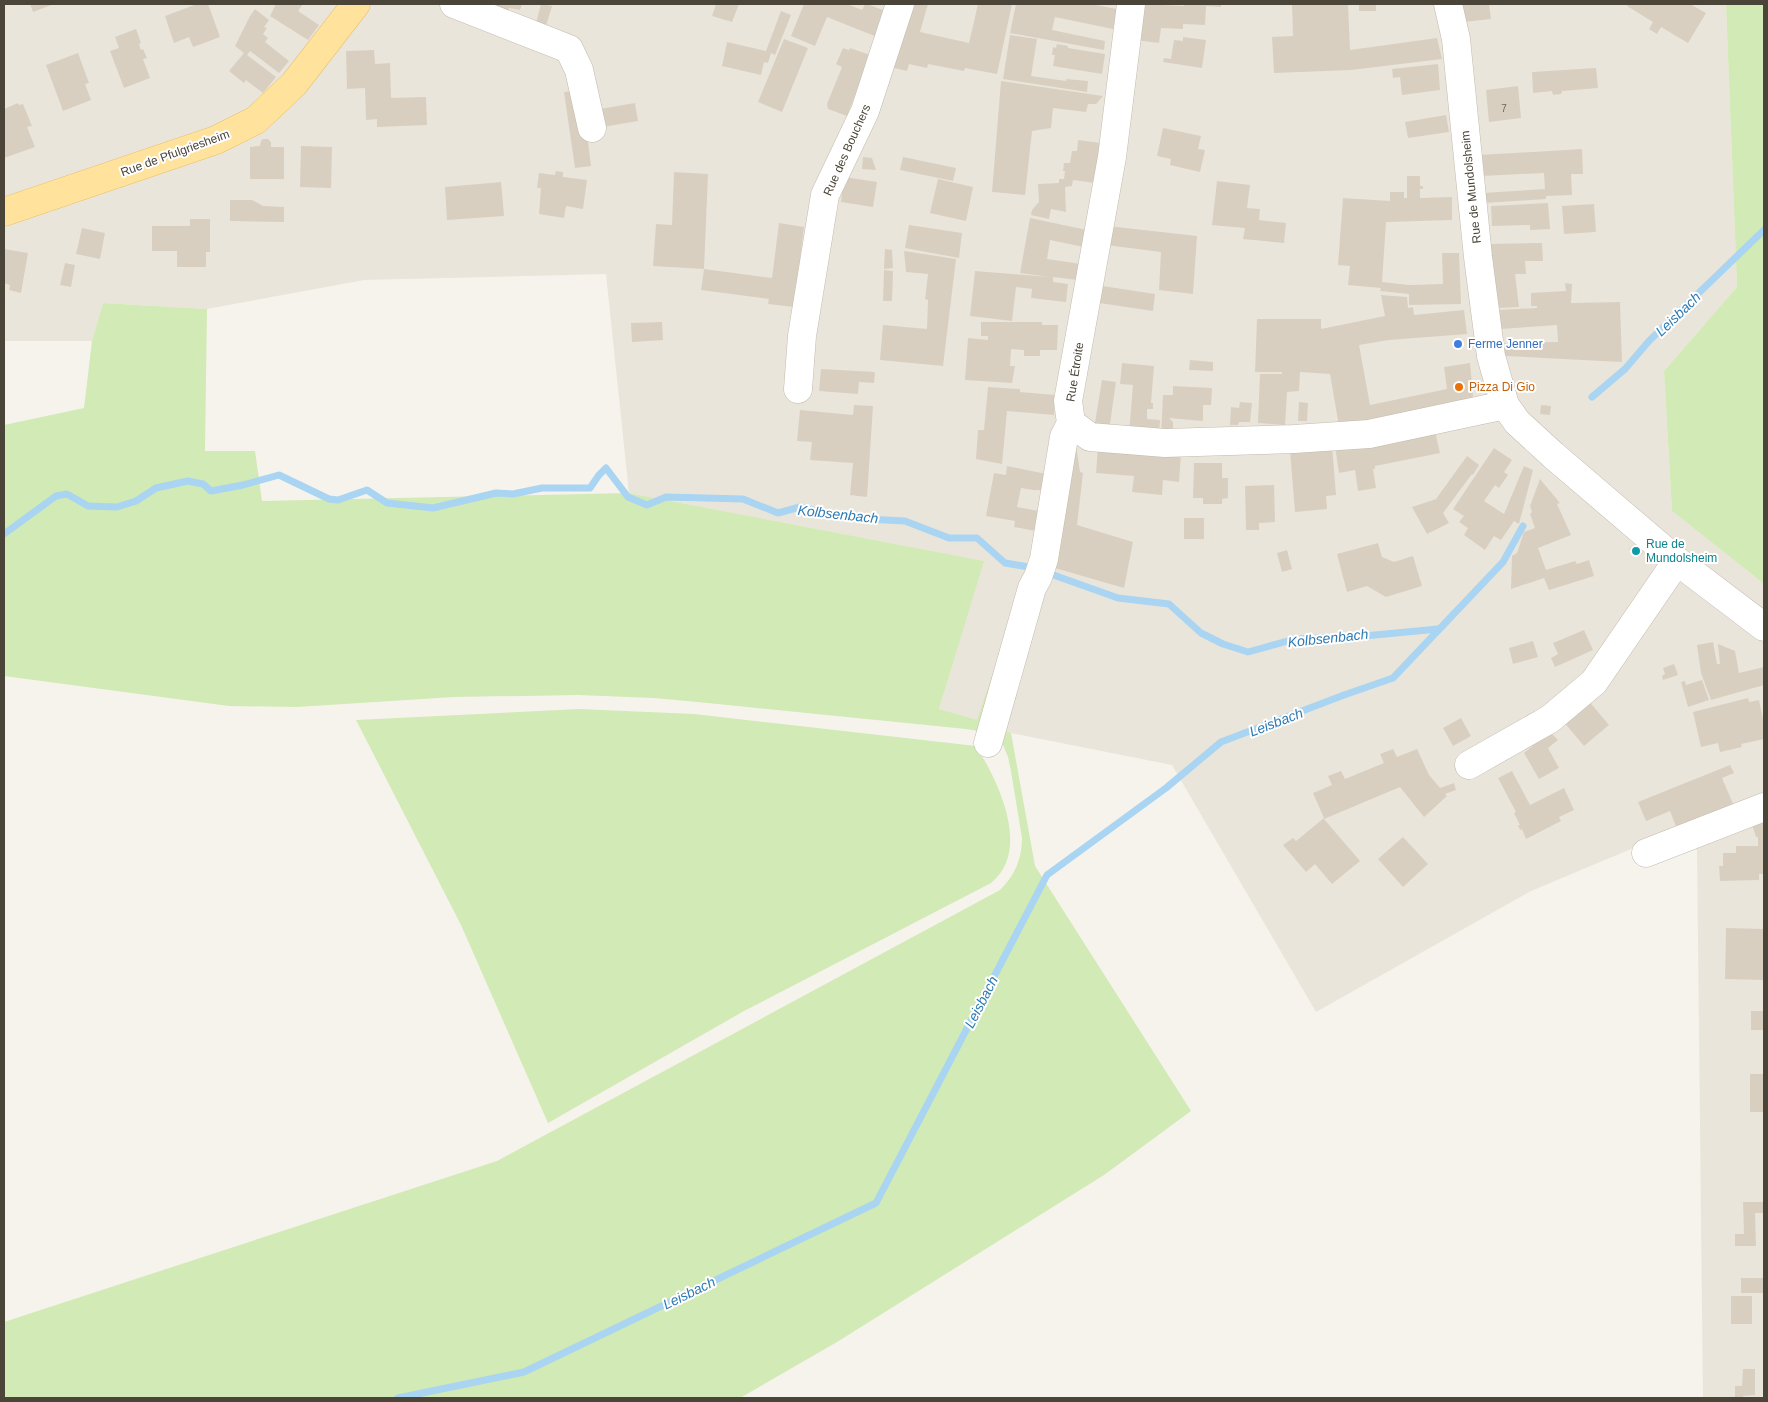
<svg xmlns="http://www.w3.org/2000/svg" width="1768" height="1402" viewBox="0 0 1768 1402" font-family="Helvetica,sans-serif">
<rect width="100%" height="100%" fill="#f6f3ec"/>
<path fill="#eae5da" d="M4,4H1726L1737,287L1664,371L1672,511L1764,584V1398H1703L1697,850L1674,831L1531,891L1316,1012L1172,765L1011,733L939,709L983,561L629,493L606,274L364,280L207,309L103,303L92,341H4Z"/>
<path fill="#d2eab5" d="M1726,4H1764V584L1672,511L1664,371L1737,287Z
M103,303L207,309L205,451H255L262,501L629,493L984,561L939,709L977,720L992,676L1006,680L991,733L966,729L708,703L654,698L578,695L454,697L297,707L229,706L4,676V425L84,408L92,341Z
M579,709L694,714L976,746C998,781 1032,850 991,883L744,1011L548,1123L461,925L356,720Z
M996,728L1011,733L1035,866L1191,1111L1104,1175L837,1342L740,1398H4V1322L497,1161L1000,890C1015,875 1022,859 1022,838L1011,771L1008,757Z"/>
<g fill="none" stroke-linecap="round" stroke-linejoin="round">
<path stroke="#a9d4f2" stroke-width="7" d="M1592,397L1625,369L1649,341L1764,230
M4,534L56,496L67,494L88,506L117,507L136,501L156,488L188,481L203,484L211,491L243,485L279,475L329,499L338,500L367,490L387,503L433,508L496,493L513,494L542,488H590L599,475L606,468L628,497L647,505L666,497L743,499L778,513L800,507L847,518L905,521L949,538H977L1005,563L1035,568
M1045,572L1118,598L1169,604L1201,633L1223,644L1248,652L1295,639L1354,637L1438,629
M398,1398L524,1372L876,1203L1047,875L1166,788L1221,742L1344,695L1393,678L1503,562L1523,526"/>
</g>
<path fill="#d8cfc1" d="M30,4H54L33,12Z
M197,4H208L220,37L193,47L189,37L174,43L165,16Z
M276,4H303L298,11L319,25L308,40L270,16Z
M479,4H522L520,10L509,8L508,10Z
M541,4L552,6L546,26L536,23Z
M716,4H739L732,22L712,16Z
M804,4H847L862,10L865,4H867L888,12L877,37L827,17L815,46L791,36Z
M910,4H928L920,32L969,43L978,4H1012L997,74L965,68L964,71L928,64L927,68L909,64L907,71L890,67Z
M1016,4H1090L1117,9L1113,29L1055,17L1052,30L1105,41L1104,50L1010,33Z
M1139,4L1184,6V4H1221V7L1206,6L1205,25L1183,24V29L1161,28L1159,43L1134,40Z
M1292,4H1348L1350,50L1437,38L1442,59L1351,70L1274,73L1272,37L1293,36Z
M1359,4H1376V11H1359Z
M1461,4H1489L1491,19L1463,22Z
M1628,4H1690L1706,13L1688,43L1661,27L1657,34L1649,29L1653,22L1627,6Z
M255,9L269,20L264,27L267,28L263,34L268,38L265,42L289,61L279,73L250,51L247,55L276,77L263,93L246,80L244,83L229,71L244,53L235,46L250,16Z
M781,11L791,15L775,55L771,53L768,63L764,62L761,75L722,66L727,42L766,51Z
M136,29L141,43L139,44L141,50L143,49L147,58L143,59L150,78L124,88L110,51L119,48L115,37Z
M1010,35L1037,39L1031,76L1066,81V79L1088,81L1087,92L1003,79Z
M1183,37L1206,40L1202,68L1163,62L1164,58L1171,59L1174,40L1183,41Z
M784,39L808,48L782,112L758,102Z
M1057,44L1068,46V48L1105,54L1102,74L1053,66L1055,55H1052L1053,47L1056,48Z
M843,48L849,50L850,48L870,55L847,116L828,109L827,104L842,67L836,64Z
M374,50L375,64L390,63L391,98L426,97L427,125L377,127V119L366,120L365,88L347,89L346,51Z
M78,53L89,83L85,84L91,100L63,111L46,65Z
M1438,64L1440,90L1402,95L1400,77L1393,78L1392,69Z
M1596,68L1598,88L1562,91L1561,94L1553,95L1552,91L1533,93L1532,72Z
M1001,81L1103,96L1096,104H1088L1086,112L1053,108L1051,128L1032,131L1025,195L992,192Z
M1518,86L1521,118L1489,122L1486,90Z
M575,91L585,117L591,166L575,168L564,92Z
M18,103L19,105L23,104L32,126L27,127L35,147L4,158V109Z
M635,103L638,121L597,128L594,110Z
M1446,115L1449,132L1408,138L1405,122Z
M1163,128L1201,136L1198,149L1205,150L1200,172L1170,165L1171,159L1157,156Z
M263,139H268L271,142V147H284V179H250V147L260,146L261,141Z
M1078,140L1101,143L1095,183L1073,180L1072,186L1065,187L1066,212L1051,209L1049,219L1031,215L1032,210L1039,202L1038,184L1059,183V179H1064L1065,171H1063L1064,163H1070L1072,151H1077Z
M301,146L332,147L331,188L300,187Z
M1582,149L1583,174H1571L1572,195L1546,196V199L1484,203L1483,193L1545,189L1544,173L1481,176L1479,155Z
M863,157L872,158L876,170L862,169Z
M903,157L956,168L953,181L900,170Z
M556,171L563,172V177L587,180L583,209L566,206L564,218L539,214L541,188H537L539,173L555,175Z
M674,172L708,174L704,269L653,266L656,224L672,225Z
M1407,176H1420V186H1423V189H1420V198L1452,197V220L1386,222L1382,282L1409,285L1443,284L1442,253H1459L1461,304L1409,305V294L1380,291L1381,288L1348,285L1350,266L1338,265L1343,198L1390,201V192H1404V198H1407Z
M844,177L877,182L873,207L841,202Z
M938,179L973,187L966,221L930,213Z
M1217,181L1250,185L1247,208L1260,209L1259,220L1286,223L1284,243L1243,239L1245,228L1212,225Z
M501,182L504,216L447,220L445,187Z
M230,200H252L263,206L284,207V222L230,221Z
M1548,203L1550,229L1530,230V225L1492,226L1491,206Z
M1594,204L1596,232L1564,234L1562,206Z
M1030,218L1087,230L1084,247L1050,240L1047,259L1081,264L1077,280L1053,277V282L1068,284L1066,302L1031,298L1032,289L1016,287L1012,321L970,316L975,271L1050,277L1020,273Z
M190,219H210V252H206V267H177V251H152V226H190Z
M779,223L804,227L794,307L768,304L769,299L701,290L704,269L772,278Z
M909,225L962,233L959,258L905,248Z
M1108,226L1197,236L1193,294L1159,290L1161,252L1106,245Z
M82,228L105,233L100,259L76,254Z
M1542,243L1543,261H1525L1526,274H1515L1519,307L1498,308L1489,244Z
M4,249L28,253L21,293L9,290L10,285L4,283Z
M885,249L892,250L893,268L884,269Z
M904,251L956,259L943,366L880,360L883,325L927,329L928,300L925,299L928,274L906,272Z
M65,263L75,265L71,287L60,285Z
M884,270L893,271L892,301H883Z
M1565,283L1572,284L1571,303L1620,302L1622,362L1505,356L1503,343L1558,342L1557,325L1501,329L1498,310L1537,308V306H1531V293L1566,291Z
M1096,285L1155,294L1153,311L1093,302Z
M1381,295L1407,297L1408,308L1413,307L1414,315L1464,310L1467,334L1389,340L1359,345L1370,405L1447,389L1444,367L1470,363L1474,406L1340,432L1330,374L1300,372L1299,391L1287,392L1285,425L1258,423L1260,374H1282V372H1255L1257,319H1321V329L1385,316Z
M662,322L663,340L632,342L631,323Z
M981,322H1042V325H1058L1057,350H1040V356H1024V350L1011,349L1010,366H1015L1012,383L965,380L968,338L988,340V336H981Z
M1190,360L1213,362V371L1189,370Z
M1122,363L1154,366L1151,403H1153V409H1147V419L1160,420L1159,437L1129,434L1133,385L1120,384Z
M821,369L875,372L874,383L859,382L858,394L819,391Z
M1102,380L1116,382L1109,431L1094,429Z
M1173,386L1212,388L1211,405H1203V421L1169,418L1173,422V437H1161L1163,395H1173Z
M988,387L1020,389V392L1055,395L1054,415L1007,411L1002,464L976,459L978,430H984Z
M1240,402L1252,403L1250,422H1239L1238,425H1230L1231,407L1239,408Z
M1299,402L1308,403L1307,421H1298Z
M854,405L873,406L867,497L850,495L853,463L810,460L812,442L797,441L800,410L853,415Z
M1541,405L1551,406L1550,415L1540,414Z
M1434,427L1440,453L1375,466V469H1373L1376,488L1358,491L1355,470L1339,473L1335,446Z
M1076,445L1080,472L1083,473L1077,525L1133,542L1124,588L1048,566Z
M1332,446L1336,495L1326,496L1327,509L1295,512L1290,450Z
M1098,447L1181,453L1179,482L1163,480L1162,495L1132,492L1134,476L1096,473Z
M1494,448L1512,460L1504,472L1508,475L1499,488L1495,485L1484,501L1504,514L1524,466L1533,470L1519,524L1514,521L1501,540L1494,536L1485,550L1464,535L1468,528L1459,522L1464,516L1453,509Z
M1467,456L1479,465L1473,475L1472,474L1443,513L1449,523L1427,534L1412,507L1436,499Z
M1194,463H1222V478H1228V498L1222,499V504H1203V498H1193Z
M1007,466L1046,474L1043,490H1034L1021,488L1017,507L1044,512L1041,532L1014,527L1015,521L986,516L994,473L1006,475Z
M1540,479L1560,503L1557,504L1571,535L1538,548L1546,570L1575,561L1577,564L1589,560L1594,576L1549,590L1544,578L1511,589L1512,556L1517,553L1524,532L1535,528L1530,514L1532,512L1530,506Z
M1274,485L1275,522L1259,523V530H1246L1245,486Z
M1184,518H1204V539H1184Z
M1378,543L1382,557L1394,562L1413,556L1422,586L1386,597L1367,586L1347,592L1337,554Z
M1633,545L1643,553L1639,557L1629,549Z
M1287,550L1292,569L1282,572L1277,553Z
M1584,630L1593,650L1555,667L1551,658L1558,654L1553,643Z
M1533,641L1538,657L1513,664L1509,648Z
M1713,642L1717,664H1720L1718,644L1735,651L1739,673L1764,667V685L1711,700L1701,673L1697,645Z
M1674,664L1678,675L1663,680L1662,676L1665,674L1663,668Z
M1702,680L1709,700L1688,707L1681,682L1685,681L1686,685Z
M1748,698L1749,702L1759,700L1764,724V739L1741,744L1742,747L1720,752L1718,743L1701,747L1693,712Z
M1588,700L1609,725L1584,746L1563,721Z
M1461,718L1471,736L1453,746L1443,728Z
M1550,732L1558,740L1548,748L1559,768L1539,779L1524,753Z
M1393,749L1397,757L1417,749L1429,775L1440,788L1454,783L1456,790L1445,794L1447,796L1424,817L1400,787L1324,819L1360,861L1332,884L1315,864L1306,872L1283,845L1293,838L1296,841L1324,818L1313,793L1332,785L1328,776L1341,771L1345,779L1384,763L1380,754Z
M1730,765L1734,773L1722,778L1734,806L1677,829L1670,811L1646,821L1638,802Z
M1512,771L1530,805L1564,788L1574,810L1559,817L1561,821L1526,839L1522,829L1520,830L1518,825H1520L1514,813L1516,812L1498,778Z
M1764,820V874H1759V880L1720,881L1719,866H1723V853H1736V846H1758V837H1756L1752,824Z
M1403,837L1428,864L1403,887L1378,859Z
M1726,928L1764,929V980L1725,979Z
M1751,1011H1764V1030H1751Z
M1750,1074H1764V1112H1750Z
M1743,1202H1764V1213H1755L1756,1246H1735V1234H1744Z
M1741,1278H1764V1293H1741Z
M1731,1296H1752V1324H1731Z
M1743,1369H1755V1395L1743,1396V1398H1735V1386H1742Z"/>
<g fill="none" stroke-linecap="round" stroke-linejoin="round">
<defs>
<path id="minor" d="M454,4L569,49L579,70L592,128
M1131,4L1112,157L1068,401L1071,423L1090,437L1165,443L1294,439L1369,434L1505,405
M1448,4L1456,39L1478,257L1491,356L1505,405L1517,422L1553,455L1677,561L1764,627
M798,389L802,336L825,195L865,111L900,4
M988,743L1032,588L1038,577L1044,559L1064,437L1071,423
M1469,765L1550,719L1594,682L1677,561
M1646,853L1764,807"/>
<path id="major" d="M4,212L216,140L256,120L294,84L356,4"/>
</defs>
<use href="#minor" stroke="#c2bbae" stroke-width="29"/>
<use href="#major" stroke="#e6c16a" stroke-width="29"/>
<use href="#minor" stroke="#fff" stroke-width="28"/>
<use href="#major" stroke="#ffe39c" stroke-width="28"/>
</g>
<circle fill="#3f7fe0" stroke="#fff" stroke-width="2" cx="1458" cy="344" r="5"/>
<circle fill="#e8710a" stroke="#fff" stroke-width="2" cx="1459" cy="387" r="5"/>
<circle fill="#0f9aa8" stroke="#fff" stroke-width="2" cx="1636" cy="551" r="5"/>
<g text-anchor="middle" stroke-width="4" stroke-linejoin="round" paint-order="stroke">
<g font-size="10" fill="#6e675b">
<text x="1504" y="112">7</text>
</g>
<g font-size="12" fill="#4b4439" stroke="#fff">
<text transform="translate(847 150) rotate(-66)" y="4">Rue des Bouchers</text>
<text transform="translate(175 153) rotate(-20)" y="4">Rue de Pfulgriesheim</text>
<text transform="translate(1471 187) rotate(-96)" y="4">Rue de Mundolsheim</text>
<text transform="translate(1075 372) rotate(-81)" y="4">Rue Étroite</text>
</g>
<g font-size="12" fill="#366cbe" stroke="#fff" text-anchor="start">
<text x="1468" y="348">Ferme Jenner</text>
</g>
<g font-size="12" fill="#c56008" stroke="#fff" text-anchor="start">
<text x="1469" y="391">Pizza Di Gio</text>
</g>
<g font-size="12" fill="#0d838f" stroke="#fff" text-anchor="start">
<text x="1646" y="548">Rue de<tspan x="1646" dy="14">Mundolsheim</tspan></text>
</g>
<g font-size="14" font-style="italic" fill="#2e7ab2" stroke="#fff">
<text transform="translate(1678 314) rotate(-44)" y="5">Leisbach</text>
<text transform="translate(838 514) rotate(6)" y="5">Kolbsenbach</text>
<text transform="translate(1328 638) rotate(-6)" y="5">Kolbsenbach</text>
<text transform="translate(1276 722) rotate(-21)" y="5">Leisbach</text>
<text transform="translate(981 1002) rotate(-63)" y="5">Leisbach</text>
<text transform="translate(689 1293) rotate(-26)" y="5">Leisbach</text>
</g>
</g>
<rect width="1768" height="1402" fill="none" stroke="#4b4439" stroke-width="10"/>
</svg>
